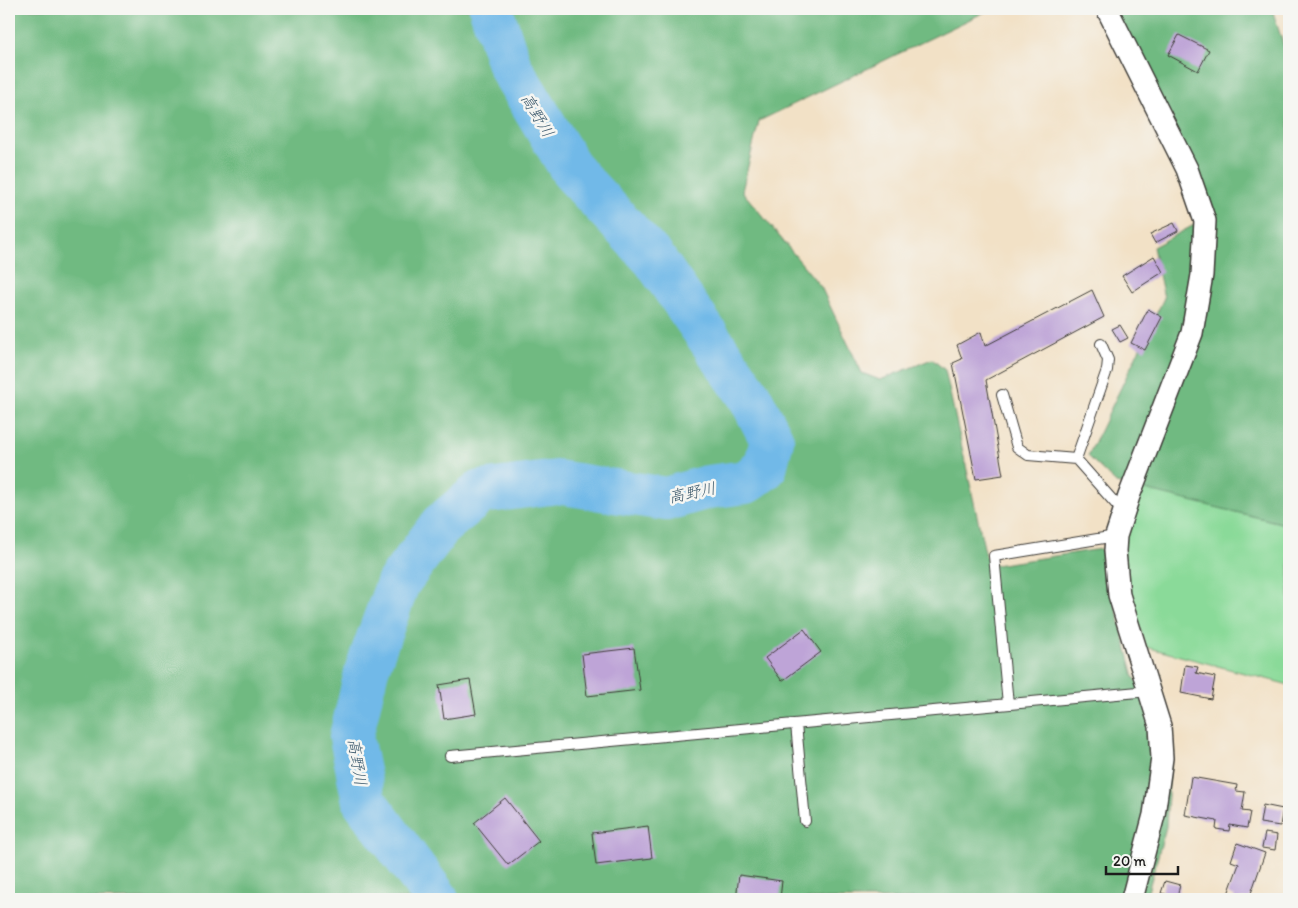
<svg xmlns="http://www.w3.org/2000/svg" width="1298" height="908" viewBox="0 0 1298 908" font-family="Itim,'Klee One',sans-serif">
<rect width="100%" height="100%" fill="#f6f6f2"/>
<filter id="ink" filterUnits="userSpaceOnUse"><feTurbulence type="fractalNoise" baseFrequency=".02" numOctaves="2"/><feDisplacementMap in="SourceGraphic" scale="10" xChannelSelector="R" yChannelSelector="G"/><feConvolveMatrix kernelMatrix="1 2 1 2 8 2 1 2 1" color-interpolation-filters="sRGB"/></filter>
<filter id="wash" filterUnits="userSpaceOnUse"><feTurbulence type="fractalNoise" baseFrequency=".0096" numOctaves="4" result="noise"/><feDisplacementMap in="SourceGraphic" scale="20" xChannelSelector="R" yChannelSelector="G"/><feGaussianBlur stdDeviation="1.12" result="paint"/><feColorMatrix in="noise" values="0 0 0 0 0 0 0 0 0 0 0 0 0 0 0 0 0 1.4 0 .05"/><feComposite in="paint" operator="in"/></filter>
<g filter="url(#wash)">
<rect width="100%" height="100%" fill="#f2e1c6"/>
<path fill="#8ada99" stroke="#537b5a" d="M1140,488L1289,525V685L1146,647L1130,598L1123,549Z"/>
<path fill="#6fba81" stroke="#466b4e" d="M9,9H991L759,121L742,191L821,287L862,373L880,380L932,359L945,370L988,566L1101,549L1134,677L1172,729L1166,827L1146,899H9Z
M1112,9H1272L1289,62V525L1116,483L1088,456L1164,298L1153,247L1209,217Z"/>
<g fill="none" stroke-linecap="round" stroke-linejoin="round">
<path stroke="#71b9e8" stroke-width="44" d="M437,899L364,801L351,737L367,669L398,583L441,525L481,492L557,482L666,499L708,487L746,482L765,468L772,440L750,397L654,259L573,172L510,67L491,9"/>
</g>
<g id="blocks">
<path fill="#bea4d7" d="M1179,35L1209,50L1198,71L1168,55Z
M1174,223L1178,231L1155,243L1150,234Z
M1154,256L1163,272L1132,292L1122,276Z
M1092,290L1104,317L986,380L1003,475L976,479L953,363L962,359L957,345L981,332L985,346Z
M1148,309L1162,317L1145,350L1131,343Z
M1120,325L1128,338L1120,342L1112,329Z
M804,629L821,652L782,681L765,658Z
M634,648L640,690L587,696L582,654Z
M1185,665L1198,667L1196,673L1215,677L1211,699L1181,693Z
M470,680L476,714L444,719L439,685Z
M1191,777L1237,785L1236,791L1245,792L1242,811L1250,812L1247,828L1230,825L1229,831L1216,829L1217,821L1185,815Z
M505,798L539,841L508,865L474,823Z
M1263,805L1283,809L1280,826L1260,823Z
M648,826L652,858L596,865L592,833Z
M1265,833L1277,835L1275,850L1262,848Z
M1237,843L1265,853L1249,899H1234L1235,897L1228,894L1239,864L1231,861Z
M739,875L782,881L780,899H736Z
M1165,881L1180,885L1177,897L1161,893Z"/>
</g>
</g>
<g filter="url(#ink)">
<use href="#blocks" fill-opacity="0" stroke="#3c3a36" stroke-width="1"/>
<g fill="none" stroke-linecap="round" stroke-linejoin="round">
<defs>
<path id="service" d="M1101,344L1108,360L1107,370L1076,459L1123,512
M1002,395L1017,447L1028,455L1076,459
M1008,704L994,556L1116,536
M796,724L805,821
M450,756L1149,691"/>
<path id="minor" d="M1107,9L1187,169L1205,221L1202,275L1192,333L1129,496L1116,536L1115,551L1119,595L1160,726L1162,758L1154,815L1132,899"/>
</defs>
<use href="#service" stroke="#3c3a36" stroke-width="12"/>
<use href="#minor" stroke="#3c3a36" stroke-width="24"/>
<use href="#service" stroke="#fff" stroke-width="10"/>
<use href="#minor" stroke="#fff" stroke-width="21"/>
</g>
</g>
<g text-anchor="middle" stroke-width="5" stroke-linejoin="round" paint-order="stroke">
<g font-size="16" font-style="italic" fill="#3e5b6e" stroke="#f6f6f2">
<text transform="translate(538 115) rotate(59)" y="6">高野川</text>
<text transform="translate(692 492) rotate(-12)" y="6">高野川</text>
<text transform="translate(358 762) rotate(81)" y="6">高野川</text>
</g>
</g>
<rect width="1298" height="908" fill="none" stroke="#f6f6f2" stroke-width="30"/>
<path d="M1106 866v8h72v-8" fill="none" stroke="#1c1c1c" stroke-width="2.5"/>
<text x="1113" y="866" font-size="15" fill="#1c1c1c" stroke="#f6f6f2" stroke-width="4" paint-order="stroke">20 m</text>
</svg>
